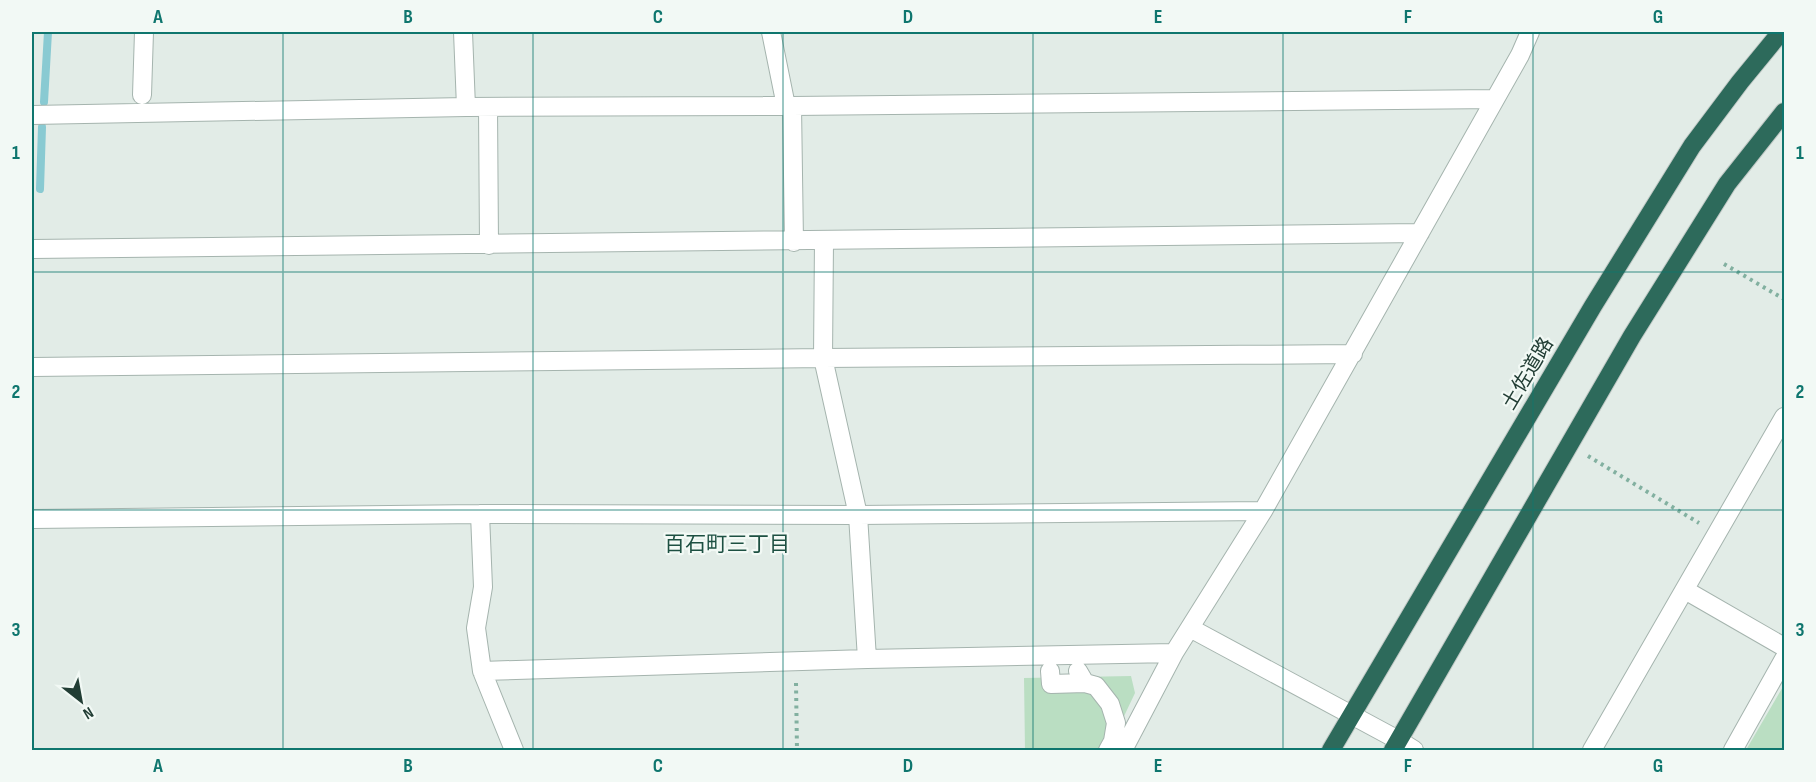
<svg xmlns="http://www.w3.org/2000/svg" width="1816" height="782" viewBox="0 0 1816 782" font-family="'Sofia Sans Condensed','Noto Sans JP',sans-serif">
<rect width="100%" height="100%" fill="#e2ece7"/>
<path fill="#badec2" d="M1131,676L1135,693L1108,750H1025L1024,678Z
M1784,685V750H1746Z"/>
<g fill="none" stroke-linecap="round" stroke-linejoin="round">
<path stroke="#89cad2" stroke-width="8" d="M44,102L48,32
M40,189L42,127"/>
<defs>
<path id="street" d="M463,32L466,107
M771,32L786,106
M142,95L144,32
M792,106L794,242
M488,107L489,245
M32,115L466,107L792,106L1495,99
M824,241L823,358L858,515L867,659
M32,249L1420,233
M32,367L823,358L1353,354
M480,514L483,587L476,628L482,671L514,750
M32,519L480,514L858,515L1263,511
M1685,590L1784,647
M1190,628L1398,740L1414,750
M482,671L867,659L1174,653
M1050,671L1051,684L1085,683
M1078,671L1085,683L1096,686L1110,704L1116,723L1113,741L1108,750
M1123,750L1174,653L1263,511L1520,55L1530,32
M1592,750L1784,417
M1733,750L1784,659"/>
<path id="highway" d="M1331,750L1593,306L1692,146L1740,82L1781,32
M1393,750L1632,336L1727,184L1784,112"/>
</defs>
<use href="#street" stroke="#a5b4ae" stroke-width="20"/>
<use href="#highway" stroke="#c1c9c6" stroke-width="20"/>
<path stroke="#82b0a0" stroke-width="4" stroke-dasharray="3 4.5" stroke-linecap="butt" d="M1724,264L1784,299
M1588,456L1699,523
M796,683L797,750"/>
<use href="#street" stroke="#fff" stroke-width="18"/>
<use href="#highway" stroke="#2d6a5b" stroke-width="18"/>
</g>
<path fill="none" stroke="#0f766e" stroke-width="1.5" stroke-opacity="0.55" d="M283,32V750M533,32V750M783,32V750M1033,32V750M1283,32V750M1533,32V750M32,272H1784M32,510H1784"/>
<g text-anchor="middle" stroke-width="4.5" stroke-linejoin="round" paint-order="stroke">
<g font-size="20" fill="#223e35" stroke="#f2f9f5">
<text transform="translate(1527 373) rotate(-59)" y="7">土佐道路</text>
</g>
<g font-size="21" fill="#1d5042" stroke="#f2f9f5">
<text x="727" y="551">百石町三丁目</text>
</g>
</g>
<rect width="1816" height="782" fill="none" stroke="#f2f9f5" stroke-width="66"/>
<g transform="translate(81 701) rotate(149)" stroke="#f2f9f5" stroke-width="4.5" paint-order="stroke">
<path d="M0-4.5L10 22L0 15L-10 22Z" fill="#223e35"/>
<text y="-9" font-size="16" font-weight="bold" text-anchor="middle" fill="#223e35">N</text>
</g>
<rect x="33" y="33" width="1750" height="716" fill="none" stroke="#0f766e" stroke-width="2"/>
<g font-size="20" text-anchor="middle" font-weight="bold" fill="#0f766e">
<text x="158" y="23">A</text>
<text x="408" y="23">B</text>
<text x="658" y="23">C</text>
<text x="908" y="23">D</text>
<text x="1158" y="23">E</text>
<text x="1408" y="23">F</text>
<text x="1658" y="23">G</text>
<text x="16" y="159">1</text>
<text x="1800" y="159">1</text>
<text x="16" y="398">2</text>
<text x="1800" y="398">2</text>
<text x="16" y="636">3</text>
<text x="1800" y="636">3</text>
<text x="158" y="772">A</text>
<text x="408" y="772">B</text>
<text x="658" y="772">C</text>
<text x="908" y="772">D</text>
<text x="1158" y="772">E</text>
<text x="1408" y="772">F</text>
<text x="1658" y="772">G</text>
</g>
</svg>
